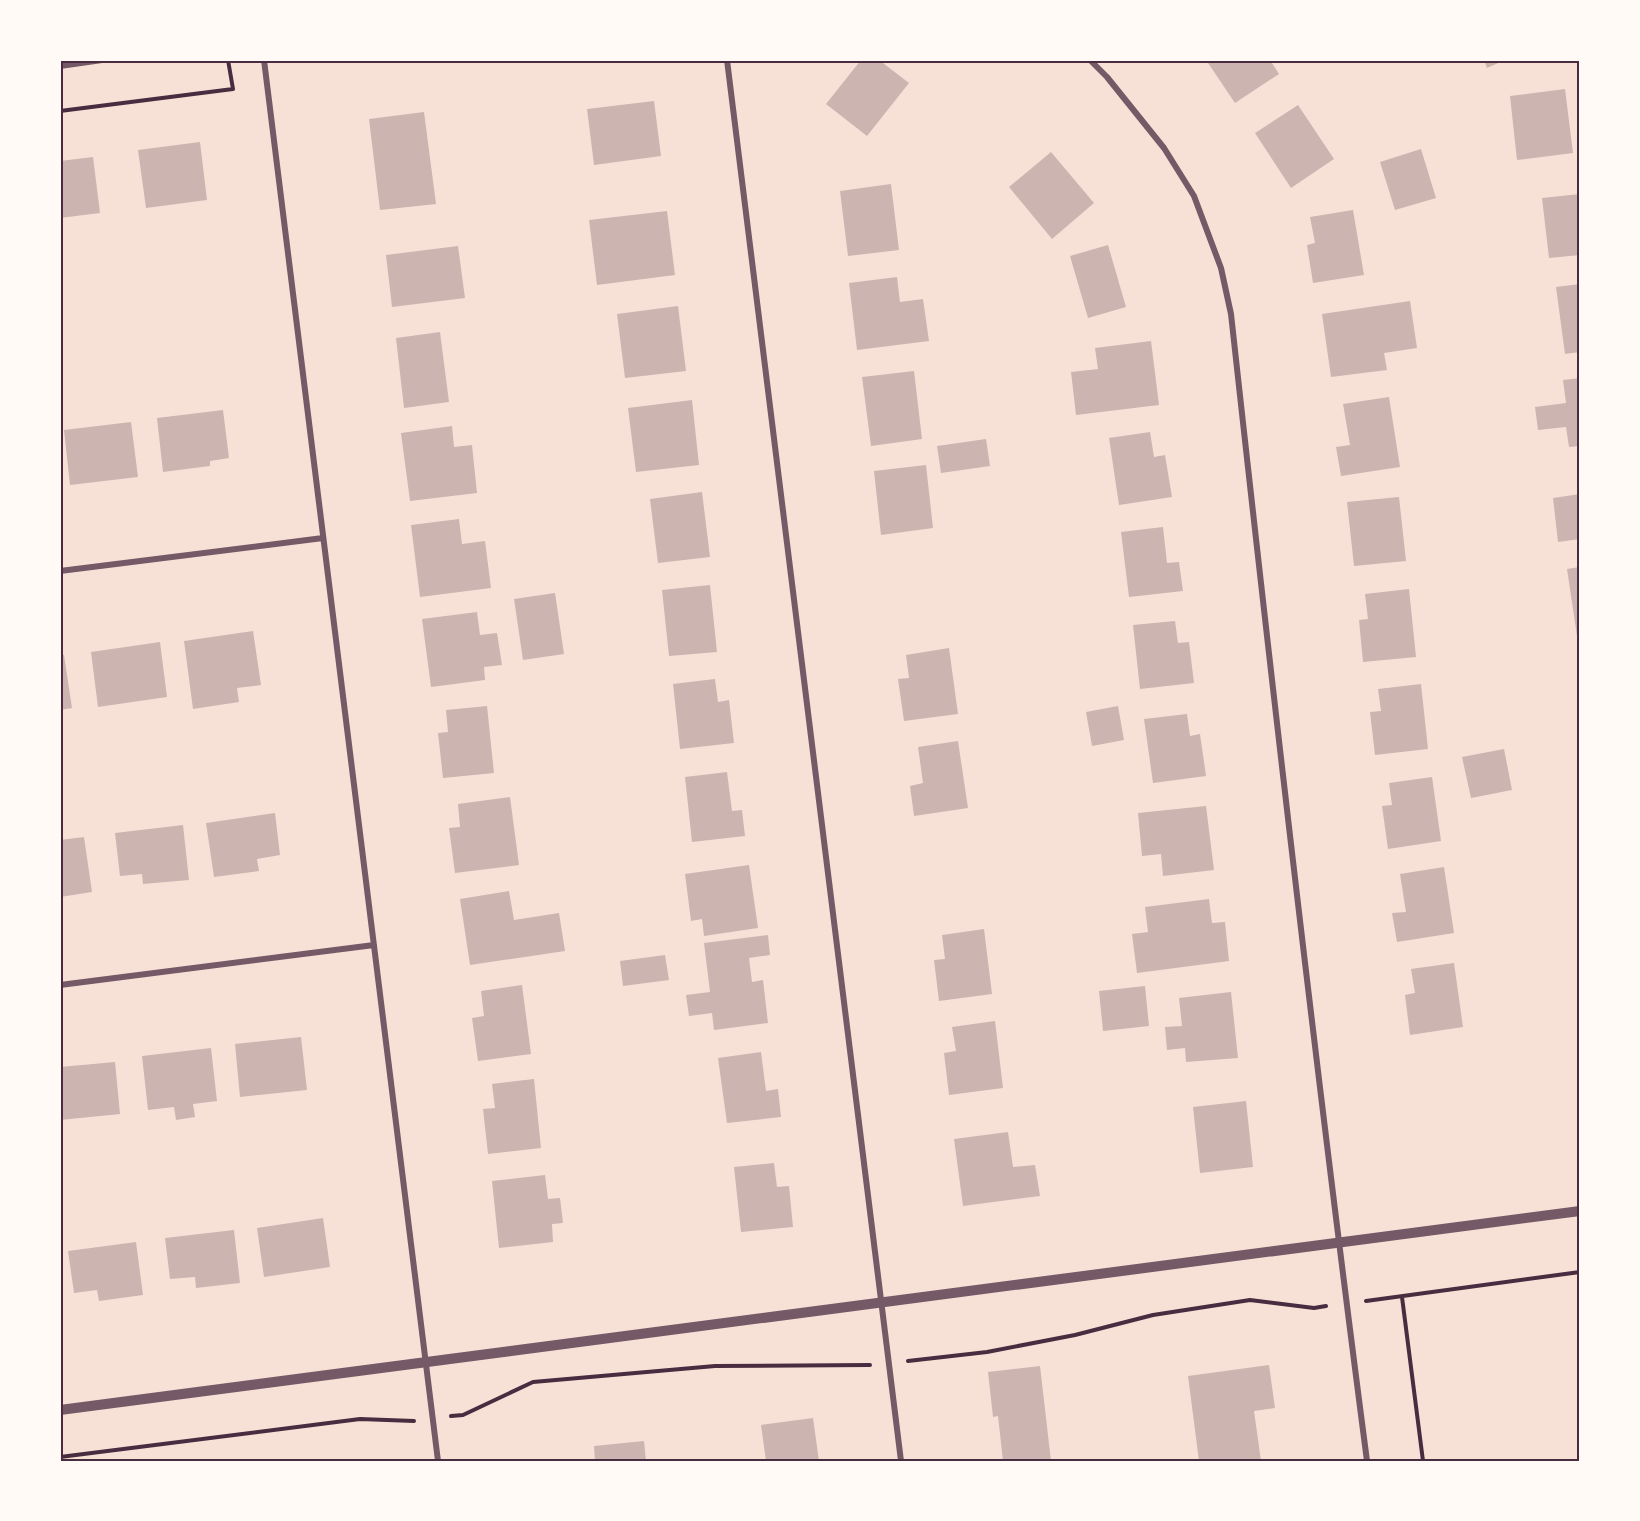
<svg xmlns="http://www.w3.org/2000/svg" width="1640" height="1521" viewBox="0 0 1640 1521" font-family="'Zilla Slab',serif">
<rect width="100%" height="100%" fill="#f7e1d7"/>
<path fill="#ccb4b1" d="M861,60H879L909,83L867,136L826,104Z
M1206,60H1270L1279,74L1235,103Z
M1484,60H1505L1487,68Z
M1565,89L1573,153L1517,160L1510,96Z
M654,101L661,156L594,165L587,109Z
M1298,105L1334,159L1291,188L1255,133Z
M424,112L436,204L380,210L369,119Z
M200,142L207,200L146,208L138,150Z
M1421,149L1436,198L1395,210L1380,162Z
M1051,152L1094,203L1052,239L1009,187Z
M93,157L100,213L60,218V161Z
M891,184L899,250L848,256L840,191Z
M1580,194V255L1549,258L1542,198Z
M1353,210L1364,275L1313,283L1307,245L1315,243L1310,217Z
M667,211L675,275L597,285L589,220Z
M1108,245L1126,307L1088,318L1070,256Z
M458,246L465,298L392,307L386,255Z
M897,277L900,302L923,299L929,341L857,350L849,283Z
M1580,284V352L1565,354L1556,287Z
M1410,301L1417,348L1384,353L1387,370L1331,377L1322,314Z
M678,306L686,371L625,378L617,314Z
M440,332L449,402L404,408L396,338Z
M1151,341L1159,405L1076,415L1071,372L1098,369L1095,348Z
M914,371L922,439L871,446L862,377Z
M1580,378V446L1569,447L1566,427L1538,430L1535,407L1566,403L1563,380Z
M1389,397L1400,467L1341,476L1336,447L1350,445L1343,404Z
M692,400L699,465L636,472L628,408Z
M223,410L229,458L210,461V466L163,472L157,418Z
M131,422L138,477L70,485L64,430Z
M452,426L454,447L472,445L477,493L410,501L401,433Z
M1150,432L1154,457L1165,455L1172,497L1119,505L1109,438Z
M986,439L990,466L941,473L937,446Z
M926,465L933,528L881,535L874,471Z
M702,492L710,557L658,563L650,499Z
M1580,494V539L1558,542L1553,498Z
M1399,497L1406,561L1354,566L1347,502Z
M459,519L462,544L485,541L491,588L420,597L411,525Z
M1163,527L1167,563L1179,562L1183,591L1129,597L1121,532Z
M1580,567V635L1577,636L1567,569Z
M710,585L717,652L669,656L662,590Z
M1409,589L1416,657L1363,662L1359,620L1368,619L1365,594Z
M555,593L564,654L523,660L514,599Z
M477,612L480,635L497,633L502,665L484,667L485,680L431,687L422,619Z
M1175,621L1178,643L1189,642L1194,683L1140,689L1133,625Z
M253,631L261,685L237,688L239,702L193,709L184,641Z
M160,642L167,697L98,707L91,652Z
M949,648L958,714L904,721L898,679L909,678L906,655Z
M60,655H64L72,708L60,710Z
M715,679L718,702L729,700L734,743L680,749L673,684Z
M1421,684L1428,749L1375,755L1370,712L1381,711L1378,689Z
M487,706L494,773L443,778L438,733L448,732L446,710Z
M1118,706L1124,740L1092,746L1086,712Z
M1187,714L1190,736L1200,734L1206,776L1153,783L1144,719Z
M958,741L968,808L914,816L910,786L923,783L918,747Z
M1504,749L1512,790L1471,798L1462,757Z
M727,772L732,811L742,810L745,836L692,842L685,777Z
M1432,777L1441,841L1388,849L1382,806L1392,805L1389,783Z
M510,797L519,865L455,873L449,828L460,827L458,804Z
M1206,806L1214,870L1163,876L1161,854L1142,856L1138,813Z
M275,813L280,855L257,859L259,871L214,877L206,823Z
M183,825L189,880L143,884L142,874L120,876L115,833Z
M84,837L92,892L60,897V840Z
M749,865L758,928L704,936L702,919L691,921L685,874Z
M1444,867L1454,933L1397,942L1392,913L1406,912L1400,874Z
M509,891L514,920L559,913L565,951L470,965L460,899Z
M1209,899L1212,923L1225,922L1229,961L1137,973L1132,934L1148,932L1145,907Z
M984,929L992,994L939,1001L934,960L945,959L942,935Z
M768,935L770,955L749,958L752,982L763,980L768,1023L714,1030L712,1013L689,1016L686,995L710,992L704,943Z
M665,955L669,980L623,986L620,961Z
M1454,963L1463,1027L1410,1035L1405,995L1415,993L1411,969Z
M522,985L531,1054L478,1061L472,1018L484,1016L481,991Z
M1145,986L1149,1026L1103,1031L1099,991Z
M1231,992L1238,1058L1186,1062L1185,1048L1167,1050L1165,1027L1182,1026L1179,998Z
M995,1021L1003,1088L949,1095L944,1053L956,1051L952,1027Z
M301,1037L307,1090L240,1097L235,1044Z
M211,1048L217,1101L193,1104L195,1117L176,1120L174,1107L148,1110L142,1056Z
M761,1052L766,1091L778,1089L781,1117L727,1123L718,1058Z
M115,1062L120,1114L60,1120V1067Z
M534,1079L541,1148L488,1154L483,1109L495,1108L492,1084Z
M1246,1101L1253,1167L1200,1173L1193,1107Z
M1008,1132L1013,1167L1035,1165L1040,1196L963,1206L954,1139Z
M774,1163L777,1187L789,1186L793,1227L741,1232L734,1167Z
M545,1175L548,1199L560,1198L563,1223L552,1224L553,1242L499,1248L492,1181Z
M323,1218L330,1267L264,1277L257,1228Z
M234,1230L240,1283L196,1288L195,1277L170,1279L165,1238Z
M136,1242L143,1295L99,1301L97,1290L74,1293L68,1251Z
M1269,1365L1275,1408L1254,1411L1261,1461H1199L1188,1376Z
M1040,1366L1051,1461H1003L998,1416L993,1417L988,1372Z
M813,1418L819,1461H766L761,1425Z
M644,1441L646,1461H595L594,1446Z"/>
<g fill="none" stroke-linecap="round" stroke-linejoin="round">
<path stroke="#4a2c40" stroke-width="4" d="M60,111L233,89L228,60
M1402,1297L1423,1461
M1366,1301L1580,1272
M908,1361L987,1352L1075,1335L1153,1315L1250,1300L1314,1308L1326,1306
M451,1416L463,1415L533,1382L715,1366L870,1365
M60,1457L360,1419L414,1421"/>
<path stroke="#755966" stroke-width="6" d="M264,60L438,1461
M727,60L901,1461
M1090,60L1107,77L1164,148L1194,196L1221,268L1231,314C1273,696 1317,1079 1367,1461
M60,66L102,60
M60,571L323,538
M60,985L374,945"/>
<path stroke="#755966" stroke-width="10" d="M60,1410L1580,1211"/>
</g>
<rect width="1640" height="1521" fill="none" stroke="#fffaf5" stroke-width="123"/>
<rect x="62" y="62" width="1516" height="1398" fill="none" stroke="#4a2c40" stroke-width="2"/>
</svg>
